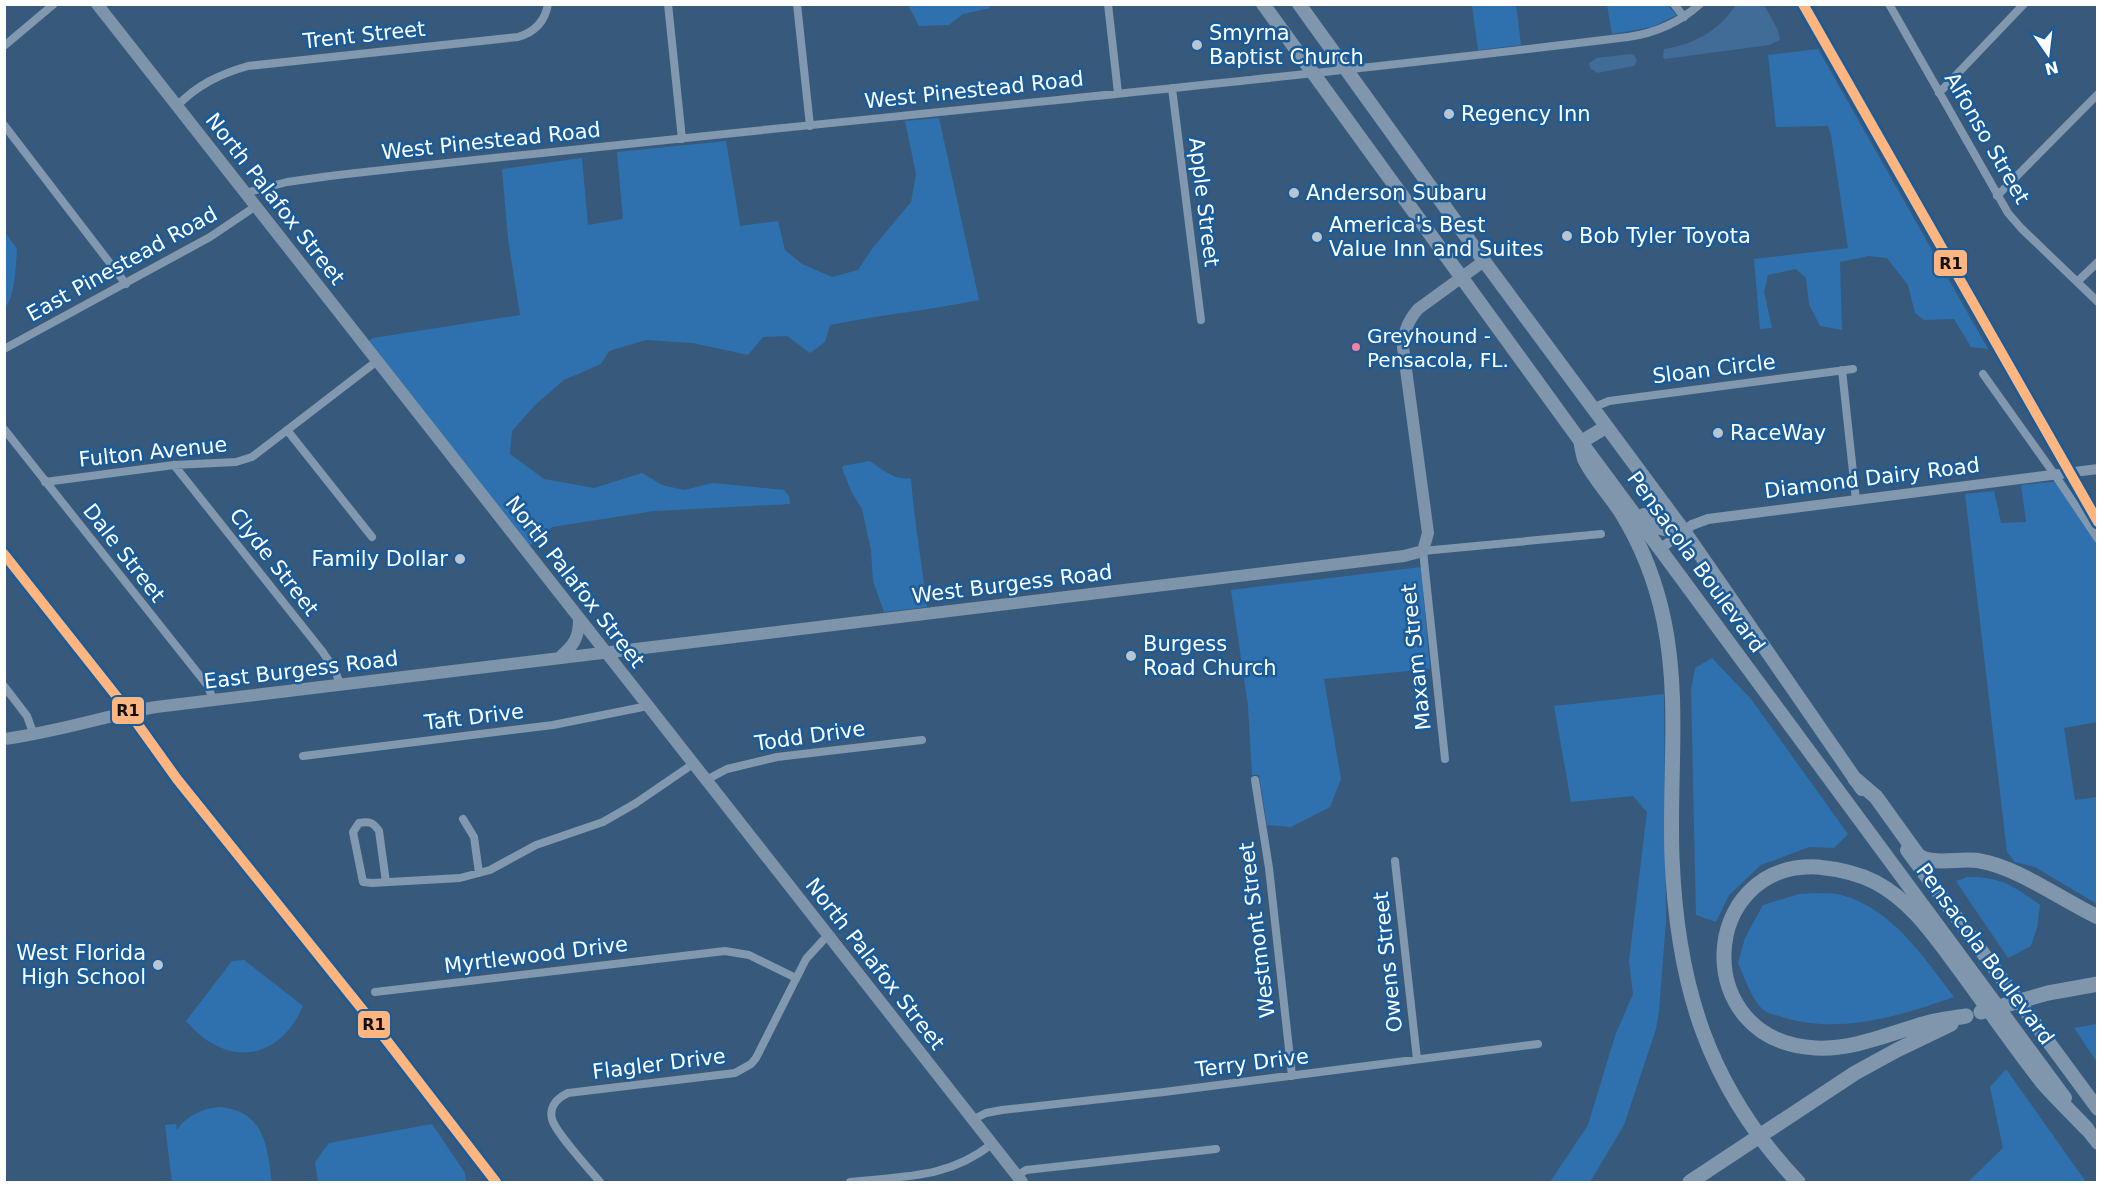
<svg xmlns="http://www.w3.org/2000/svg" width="2102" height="1187" viewBox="0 0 2102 1187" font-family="'DejaVu Sans',sans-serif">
<rect width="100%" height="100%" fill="#375a7c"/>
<path fill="#2f71ae" d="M989,4L990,8L963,14L949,25L919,26L908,5Z
M1472,5H1516L1521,45L1478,50Z
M1607,5H1667L1677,15L1652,27L1612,34Z
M1818,49L1988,349L1971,347L1954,319L1924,320L1915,313L1908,285L1887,258L1869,256L1840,262L1842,330L1820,326L1809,304L1806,278L1796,269L1768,275L1764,292L1772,328L1760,329L1754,259L1848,248L1831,135L1828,126L1776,127L1768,55Z
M939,118L979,300C930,310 880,315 830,325L825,342L810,353L787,336L763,337L748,355L693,343L646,340L609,351L601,364L564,380L535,405L512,431L510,454L544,479L594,488L642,473L662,485L684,490L713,483L784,490L789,496L790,504L654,511L552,527L528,547L367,342L373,338L520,315L508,239L502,169L582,158L588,225L623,219L617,152L726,141L740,226L778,221L785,250L802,264L832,277L858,270L872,249L911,202L916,174L905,121Z
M4,231L17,249C16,265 15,297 5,308Z
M870,461C882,470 896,481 911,478C914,522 922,564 927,607L884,612L873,581L871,550L862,509L851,491L842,468L843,466Z
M2063,481L2097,542V722L2064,728L2075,800L2097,797V904L2035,867L2015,862L2007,852L1965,494L1994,491L2001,523L2026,522L2021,485Z
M1421,567L1430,669L1324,679L1341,779L1330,807L1291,827L1267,825L1259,775H1252L1248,706L1231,590Z
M1712,658L1751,699L1848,834L1834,848L1809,847L1761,865L1729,895L1716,922L1696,915L1691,690L1695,668Z
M1664,694L1666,921L1659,1011L1656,1029L1624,1125L1590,1182H1550L1588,1125L1615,1036L1633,994L1629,961L1647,812L1633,796L1571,802L1554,706Z
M1968,877C2000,876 2015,887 2040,905L2037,928L2031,946L2008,958L1956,881Z
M1799,894C1812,894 1828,892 1841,895C1892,908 1924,958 1954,997C1900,1016 1838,1035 1782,1017C1777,1015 1769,1014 1765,1011C1753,1003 1744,976 1738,963L1745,938L1763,905Z
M244,960L303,1006C278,1063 225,1067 186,1021L232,961Z
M2097,1024H2098L2097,1062L2074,1028Z
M2006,1069L2086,1182H1968L2003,1148L1990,1087Z
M219,1107C265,1111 267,1146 272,1182H172L165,1125L176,1124L177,1130C187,1115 202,1109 219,1107Z
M432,1124L465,1173L466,1182H318L315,1162L329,1143Z"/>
<path fill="#416c97" d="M1736,4L1764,5L1778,30L1780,40L1769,45L1665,59L1663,57L1664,49C1693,45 1721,30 1736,4Z
M1630,54L1634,55L1637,61L1634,66L1597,73L1590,68L1589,63L1597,58Z"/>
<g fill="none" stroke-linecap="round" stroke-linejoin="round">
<path stroke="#8198af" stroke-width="8" d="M668,4L682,139
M797,4L810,126
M1108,4L1118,93
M1674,4L1684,17
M1889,4L2008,213L2021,228L2098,302
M4,46L54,4
M1172,88L1201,320
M1939,93L2024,4
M177,106C197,85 220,74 248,66L518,37C535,32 545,22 548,4
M4,125L126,284
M245,193L287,182L330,176C763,127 1196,90 1628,37C1656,33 1679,23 1700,4
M1997,196L2098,94
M2077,282L2098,262
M4,349L210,237L256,206
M1842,370L1856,500
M1983,374L2055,475L2098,539
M1592,408L1609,401L1853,369
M4,429L208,686L213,700
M287,430L372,537
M174,465L322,651L335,670L340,684
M45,482L174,465L236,462L252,457L377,361
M4,686L27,716L34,735
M303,756L553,725L648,706
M1445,759L1423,551L1601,534
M706,780L727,769L777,757L922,740
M1255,780L1269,868L1292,1076
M463,819L474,837L479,873
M1395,861L1417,1059
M386,882L379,831C373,822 369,821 359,823L353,832L363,882L372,883L460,878L490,870L536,845L603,822L636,803L693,764
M375,992L725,951L749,955L796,978
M972,1120L986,1113L1002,1110L1164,1092L1538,1044
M1017,1176L1026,1170L1216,1149
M600,1182C590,1170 555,1132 552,1119C549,1107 557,1098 568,1093L735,1073L751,1064L756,1058L806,959L827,936
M850,1182C905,1176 947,1179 992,1144"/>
<path stroke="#8198af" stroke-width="10" d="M1660,549L1692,525L1708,519L2098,469"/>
<path stroke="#7d94aa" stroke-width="12" d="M97,4L1022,1182
M560,657C574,645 579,638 579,619
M4,739C57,732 104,716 156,707L1404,556L1423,551L1428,533L1403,347C1404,331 1408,321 1418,309L1484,261"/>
<path stroke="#7f96ac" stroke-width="14" d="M1263,4L1581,442L2065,1098
M1299,4L1484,261L1684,531L1862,789
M1581,442L1606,427
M1644,515C1655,530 1666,530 1684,531
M1907,850L2098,1109"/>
<path stroke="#8096ac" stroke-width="14" d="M2087,1129L2098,1143"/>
<path stroke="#8096ad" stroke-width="15" d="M1581,442C1582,448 1583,455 1585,460C1594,478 1610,495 1621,512C1642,546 1656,582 1664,621C1680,699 1669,778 1672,857C1677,986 1708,1087 1798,1182
M1855,779L1876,797L1917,854C1929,867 1962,857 1980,861C2017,867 2062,900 2098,917
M1981,1012L2048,993L2098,984
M1966,1016C1955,1018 1942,1019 1930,1022C1893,1032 1855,1050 1816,1048C1688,1042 1698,861 1818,867C1838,869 1857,873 1875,882C1911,901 1933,934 1957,966C1986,1005 2013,1045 2043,1083C2057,1099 2073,1114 2087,1129
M1690,1182L1855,1073L1897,1050L1951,1024"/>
<defs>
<path id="rail-1" d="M1803,4L2098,522
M4,554L129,712L177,779L374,1024L496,1182"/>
</defs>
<use href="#rail-1" stroke="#1a5b99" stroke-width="15"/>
<use href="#rail-1" stroke="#ffb580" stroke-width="10"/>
</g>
<g fill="#b9c5d1" stroke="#1a5b99" stroke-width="2">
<circle cx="1197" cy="45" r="6"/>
<circle cx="1449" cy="114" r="6"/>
<circle cx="1294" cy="193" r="6"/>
<circle cx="1567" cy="236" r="6"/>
<circle cx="1317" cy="237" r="6"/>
<circle cx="1718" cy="433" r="6"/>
<circle cx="460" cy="559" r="6"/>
<circle cx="1131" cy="656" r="6"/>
<circle cx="158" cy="965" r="6"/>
</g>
<circle fill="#ff8098" stroke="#1a5b99" stroke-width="2" cx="1356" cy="347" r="5"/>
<g text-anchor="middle" stroke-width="5" stroke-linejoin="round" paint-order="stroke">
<g font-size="20" fill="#fff" stroke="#1a5b99" text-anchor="start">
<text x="1367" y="343">Greyhound -<tspan x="1367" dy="24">Pensacola, FL.</tspan></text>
</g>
<g font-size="21" fill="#fff" stroke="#1a5b99" text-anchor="start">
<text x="1209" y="40">Smyrna<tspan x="1209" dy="24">Baptist Church</tspan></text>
<text x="1461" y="121">Regency Inn</text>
<text x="1306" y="200">Anderson Subaru</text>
<text x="1329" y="232">America's Best<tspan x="1329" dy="24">Value Inn and Suites</tspan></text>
<text x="1579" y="243">Bob Tyler Toyota</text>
<text x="1730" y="440">RaceWay</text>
<text x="448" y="566" text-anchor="end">Family Dollar</text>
<text x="1143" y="651">Burgess<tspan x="1143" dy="24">Road Church</tspan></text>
<text x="146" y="960" text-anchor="end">West Florida<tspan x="146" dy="24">High School</tspan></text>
</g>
<g font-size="21" fill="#fff" stroke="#1a5b99">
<text transform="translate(364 35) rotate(-6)" y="7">Trent Street</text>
<text transform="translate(974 90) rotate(-6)" y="7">West Pinestead Road</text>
<text transform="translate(1987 138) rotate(60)" y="7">Alfonso Street</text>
<text transform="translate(491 141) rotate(-6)" y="7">West Pinestead Road</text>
<text transform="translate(275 199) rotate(52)" y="7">North Palafox Street</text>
<text transform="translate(1204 202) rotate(83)" y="7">Apple Street</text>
<text transform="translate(122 264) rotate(-29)" y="7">East Pinestead Road</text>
<text transform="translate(1714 369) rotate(-7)" y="7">Sloan Circle</text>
<text transform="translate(153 452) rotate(-6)" y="7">Fulton Avenue</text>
<text transform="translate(1872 478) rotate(-7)" y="7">Diamond Dairy Road</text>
<text transform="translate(124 553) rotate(52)" y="7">Dale Street</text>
<text transform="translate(274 562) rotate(52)" y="7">Clyde Street</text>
<text transform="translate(1696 562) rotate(54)" y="7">Pensacola Boulevard</text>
<text transform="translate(575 582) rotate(52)" y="7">North Palafox Street</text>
<text transform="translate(1012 584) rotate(-7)" y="7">West Burgess Road</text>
<text transform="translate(1416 657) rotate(-96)" y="7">Maxam Street</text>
<text transform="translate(301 670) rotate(-7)" y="7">East Burgess Road</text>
<text transform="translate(474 717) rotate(-7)" y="7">Taft Drive</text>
<text transform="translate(810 736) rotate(-8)" y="7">Todd Drive</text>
<text transform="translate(1257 930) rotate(-97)" y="7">Westmont Street</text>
<text transform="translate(1985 954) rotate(54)" y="7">Pensacola Boulevard</text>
<text transform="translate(536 955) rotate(-7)" y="7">Myrtlewood Drive</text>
<text transform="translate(1388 962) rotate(-96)" y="7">Owens Street</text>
<text transform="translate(875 964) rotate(52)" y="7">North Palafox Street</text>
<text transform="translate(1252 1063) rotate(-7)" y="7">Terry Drive</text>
<text transform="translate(659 1064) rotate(-7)" y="7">Flagler Drive</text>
</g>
</g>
<g stroke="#1a5b99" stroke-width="2">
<rect x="1933" y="249" width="35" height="28" rx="6" fill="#ffb580"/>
<rect x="111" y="696" width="34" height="29" rx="6" fill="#ffb580"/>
<rect x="357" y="1010" width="34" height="29" rx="6" fill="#ffb580"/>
</g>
<g font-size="16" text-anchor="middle" font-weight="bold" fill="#111">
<text x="1951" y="269">R1</text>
<text x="128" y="716">R1</text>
<text x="374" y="1030">R1</text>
</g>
<rect width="2102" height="1187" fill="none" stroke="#ffffff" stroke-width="12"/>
<g transform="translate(2048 54) rotate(166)" stroke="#1a5b99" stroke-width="4.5" paint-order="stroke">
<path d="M0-4.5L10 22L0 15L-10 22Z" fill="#ffffff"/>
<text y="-9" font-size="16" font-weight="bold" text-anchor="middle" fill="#ffffff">N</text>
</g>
</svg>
